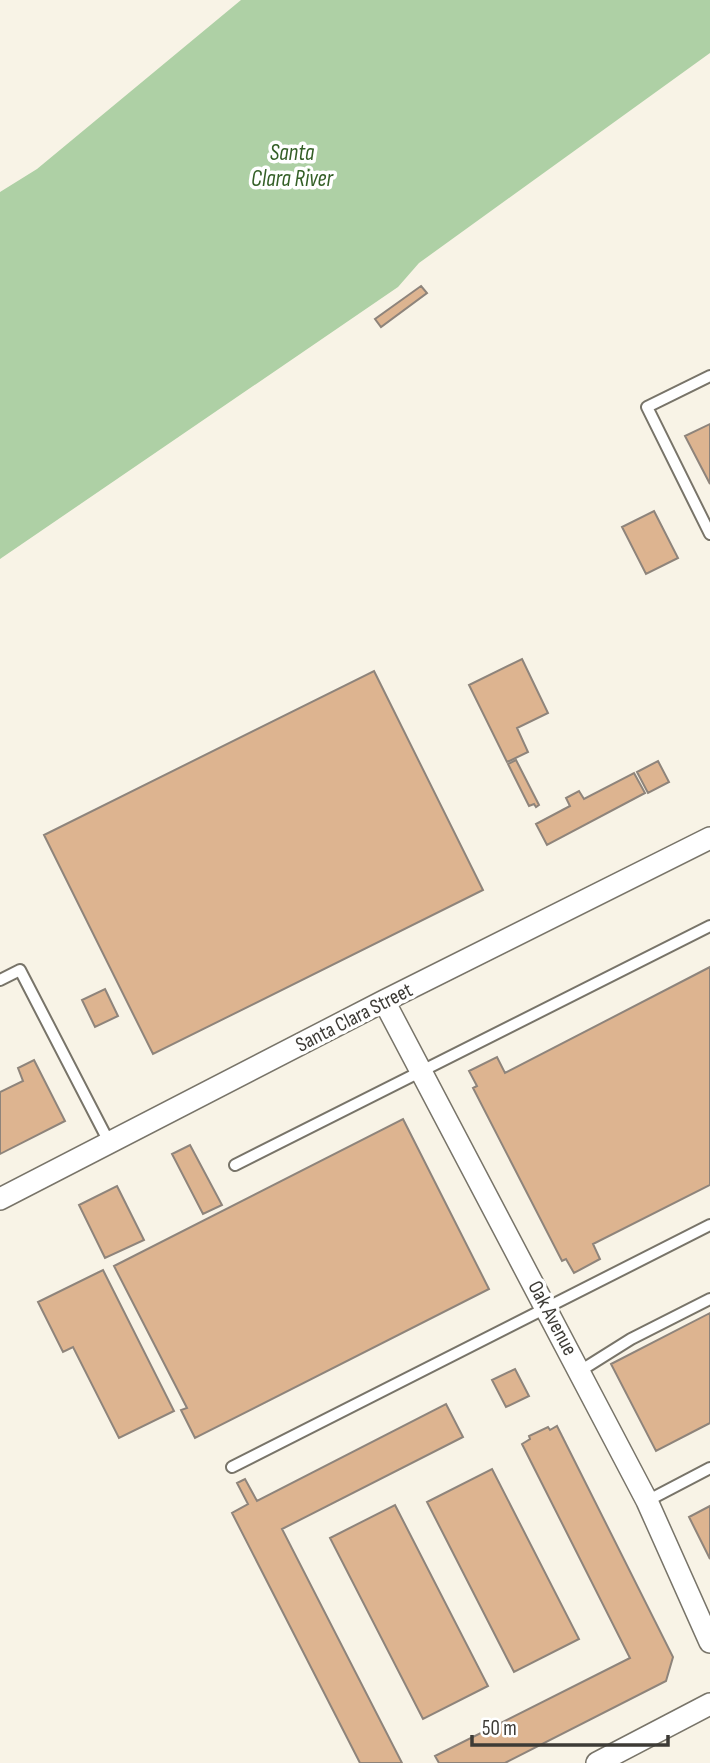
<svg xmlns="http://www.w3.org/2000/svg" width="710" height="1763" viewBox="0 0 710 1763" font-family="'Sofia Sans Condensed',sans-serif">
<rect width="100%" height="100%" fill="#f8f3e6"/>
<path fill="#aed0a5" d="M241,0H710V53L419,263L398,287L0,559V192L37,169Z"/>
<path fill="#ddb490" stroke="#8e847b" stroke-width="2" d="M421,286L427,293L381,327L375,319Z
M710,424V484L685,436Z
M654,511L678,558L646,574L622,527Z
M522,659L548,713L517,728L528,752L507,762L469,685Z
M374,671L483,890L153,1054L44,835Z
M516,760L539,805L536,807L534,804L529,806L508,764Z
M658,761L669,782L648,793L637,772Z
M634,773L645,793L547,845L536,824L570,806L566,798L579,791L584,799Z
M710,967V1185L593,1244L600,1259L574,1273L566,1259L562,1261L473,1088L477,1086L469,1071L497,1057L505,1073Z
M105,989L118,1016L95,1027L82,1000Z
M34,1060L65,1121L0,1154V1092L23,1081L18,1068Z
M403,1119L489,1289L195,1438L181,1410L187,1408L114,1266Z
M190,1145L222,1205L203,1214L172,1154Z
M117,1186L144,1240L105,1258L79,1205Z
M103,1270L174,1411L119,1438L73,1347L63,1352L38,1302Z
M710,1313V1423L656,1451L611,1364Z
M515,1369L529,1396L506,1407L492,1380Z
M446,1404L463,1437L282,1529L402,1763H360L232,1513L248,1504L237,1483L245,1479L257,1501Z
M557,1426L673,1657L666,1681L505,1763H439L435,1756L630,1658L522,1444L530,1439L529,1436L548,1427L550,1430Z
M492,1469L579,1639L514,1672L427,1502Z
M395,1505L488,1686L423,1719L330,1538Z
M710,1506V1559L689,1517Z"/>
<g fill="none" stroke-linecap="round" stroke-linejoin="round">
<defs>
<path id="service" d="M710,376L647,407L710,534
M0,980L20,970L109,1142
M235,1165L710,926
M580,1371L631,1339L710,1299
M232,1467L710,1225
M647,1501L710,1468"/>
<path id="minor" d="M384,1001L647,1501L710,1642
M0,1199L384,1001L710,838
M597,1763L710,1704"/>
</defs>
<use href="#service" stroke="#787469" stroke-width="14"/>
<use href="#minor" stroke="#787469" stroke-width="24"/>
<use href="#service" stroke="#fff" stroke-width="10"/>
<use href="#minor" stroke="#fff" stroke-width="21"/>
</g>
<g text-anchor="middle" stroke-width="7" stroke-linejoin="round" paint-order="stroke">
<g font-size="21" fill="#3d3b36" stroke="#fff">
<text transform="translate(354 1017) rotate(-27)" y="7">Santa Clara Street</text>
<text transform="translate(553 1318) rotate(62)" y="7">Oak Avenue</text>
</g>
<g font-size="23" font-style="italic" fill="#345f27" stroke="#fff">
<text x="292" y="160">Santa<tspan x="292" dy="26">Clara River</tspan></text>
</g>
</g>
<path d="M472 1735v10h196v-10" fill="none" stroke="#3d3b36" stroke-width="3.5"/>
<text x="482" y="1735" font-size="21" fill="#3d3b36" stroke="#ffffff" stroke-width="5" paint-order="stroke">50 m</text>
</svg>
